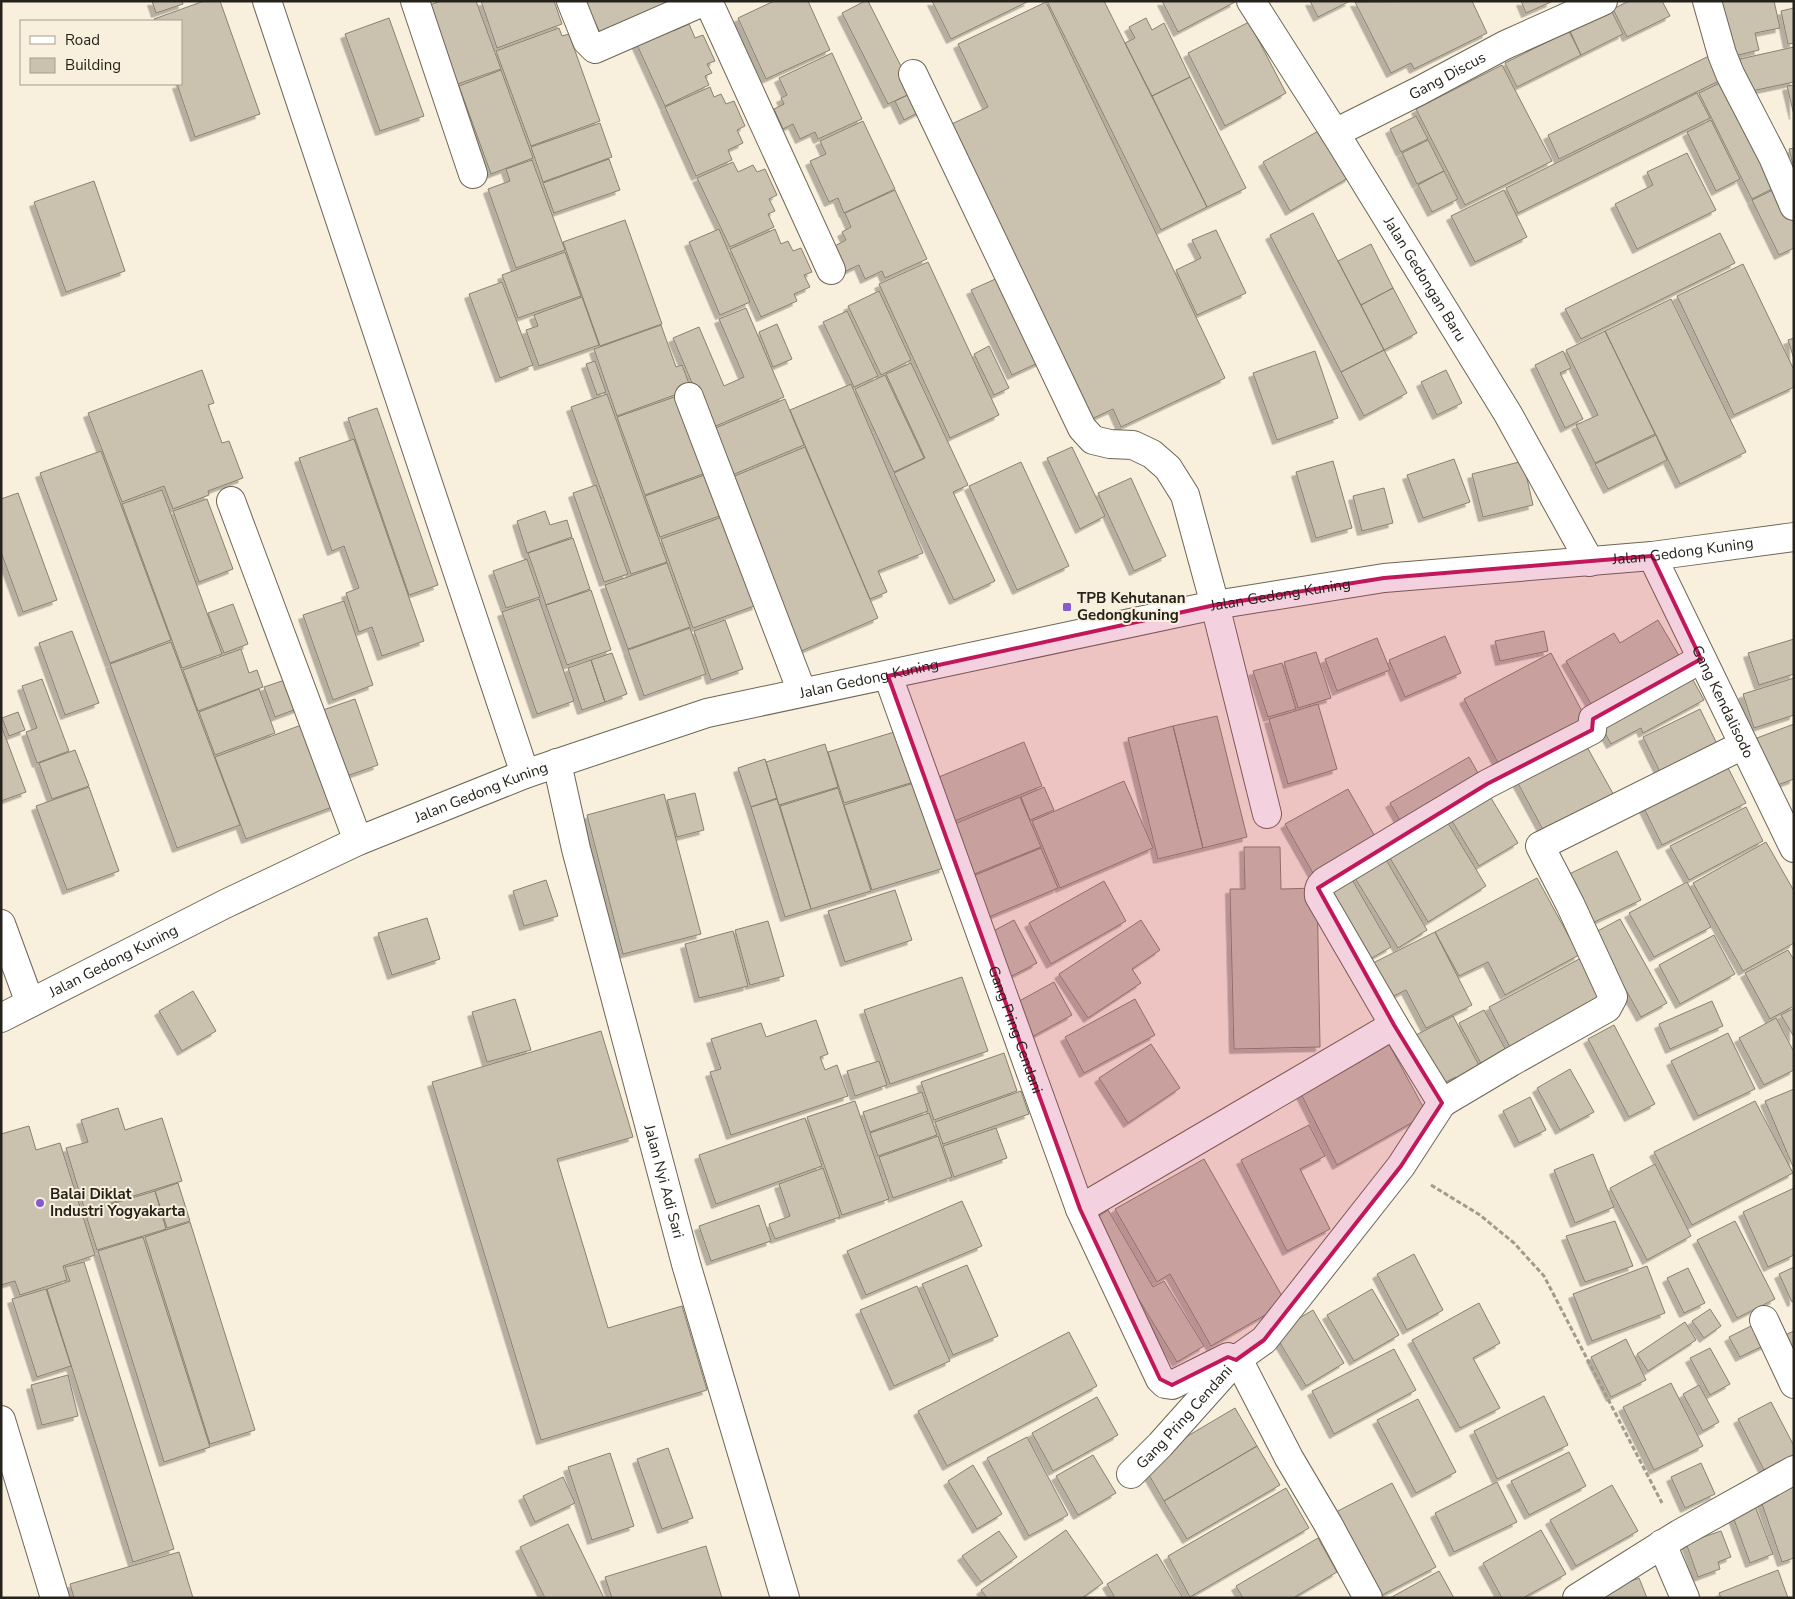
<svg xmlns="http://www.w3.org/2000/svg" width="1795" height="1599" viewBox="0 0 1795 1599" font-family="'Nunito Sans',sans-serif">
<defs>
<filter id="shadow"><feDropShadow dx="-4.5" dy="4.5" stdDeviation="0" flood-color="#0004"/></filter>
</defs>
<rect width="100%" height="100%" fill="#f8efdc"/>
<path fill="#cac2af" stroke="#88816f" filter="url(#shadow)" d="M152,1H182L183,4L156,13Z
M204,1H220L260,114L195,137L177,84H181V21H155L154,19Z
M441,1H476L501,69L452,86L424,7Z
M481,1H554L562,24L497,48Z
M585,1H664L667,8L603,39Z
M774,1H808L830,50L766,79L738,18Z
M865,1H868L914,92L888,104L842,13Z
M932,1H1029L951,39Z
M1047,1H1104L1207,207L1161,230Z
M1162,1H1234L1235,2L1178,32Z
M1310,1H1350L1318,17Z
M1472,1L1487,33L1414,69L1411,63L1391,73L1355,2Z
M1521,1H1551V2L1526,13Z
M1629,1H1662L1670,16L1627,37L1613,9Z
M1718,1H1774L1780,28L1755,33L1759,50L1730,57Z
M1046,2L1225,378L1121,427L1113,409L1081,424L941,129L988,107L958,44Z
M1794,8V43L1788,44L1781,11Z
M1611,10L1623,34L1581,55L1570,31Z
M389,18L424,116L380,131L345,34Z
M1146,18L1152,30L1164,23L1190,77L1152,96L1125,43L1135,38L1129,27Z
M668,20L673,31L689,24L695,38L703,35L715,61L707,64L712,73L705,76L709,85L665,106L633,36Z
M1249,22L1286,93L1225,126L1188,53Z
M559,28L562,36L569,34L600,121L531,146L496,51Z
M1569,31L1581,55L1517,87L1505,63Z
M1794,47V82L1747,92L1740,59Z
M832,53L862,119L818,139L815,132L800,139L793,124L783,129L774,109L784,104L781,98L787,95L779,78Z
M1715,53L1727,77L1559,159L1548,135Z
M1502,65L1552,161L1465,205L1416,109Z
M501,70L533,158L491,174L459,86Z
M1190,77L1246,188L1207,207L1152,96Z
M1728,79L1780,185L1752,199L1699,93Z
M1794,85V115L1787,86Z
M710,87L714,97L721,94L726,104L734,101L745,126L737,130L743,143L728,150L732,160L696,176L665,107Z
M914,92L923,110L904,120L895,101Z
M1697,93L1710,118L1518,213L1506,188Z
M1416,116L1428,139L1401,152L1390,129Z
M1711,120L1740,179L1716,191L1687,132Z
M863,121L895,189L844,213L838,198L829,202L810,161L826,154L820,141Z
M600,123L612,157L543,182L531,147Z
M1322,129L1350,177L1290,211L1263,162Z
M1428,140L1444,171L1417,184L1402,153Z
M1794,148V169L1789,149Z
M1687,153L1716,210L1637,249L1615,204L1653,185L1647,172Z
M609,159L620,190L554,213L543,183Z
M532,160L565,250L516,268L488,189L510,181L506,169Z
M733,162L738,172L753,165L757,172L765,169L777,195L769,199L775,211L768,214L774,227L730,247L697,178Z
M1444,171L1458,199L1432,212L1418,185Z
M94,181L125,271L66,292L34,202Z
M1777,188L1794,223V248L1779,255L1752,200Z
M895,190L927,259L885,278L882,271L865,279L859,265L844,272L833,247L846,240L842,232L851,227L845,213Z
M1504,190L1527,237L1475,262L1451,216Z
M1313,213L1384,350L1341,372L1270,235Z
M625,220L662,324L600,346L563,242Z
M719,229L750,302L720,315L689,242Z
M775,229L781,244L788,241L793,251L801,248L812,272L804,275L810,287L794,294L797,301L761,317L730,249Z
M1216,230L1246,293L1197,315L1176,270L1201,258L1192,240Z
M1720,233L1735,263L1581,339L1565,309Z
M1371,244L1393,288L1361,305L1338,261Z
M565,252L581,296L518,318L502,275Z
M928,262L999,415L950,438L879,284Z
M1743,264L1794,370V387L1734,415L1677,296Z
M1002,276L1042,361L1012,375L971,290Z
M502,282L533,365L500,378L469,294Z
M1393,288L1417,333L1384,350L1361,305Z
M879,291L911,360L881,375L848,306Z
M582,297L599,345L539,366L526,330L538,326L534,315Z
M1671,299L1746,452L1680,484L1605,331Z
M746,308L784,397L711,428L673,338L699,327L724,386L744,377L719,319Z
M847,311L878,376L854,387L823,322Z
M777,324L792,359L773,367L759,332Z
M661,325L676,367L682,365L691,389L617,416L594,349Z
M1605,331L1655,434L1595,463L1576,425L1598,415L1566,350Z
M1794,338V359L1788,340Z
M989,346L1009,388L994,395L974,354Z
M1384,350L1407,393L1364,416L1341,372Z
M1315,351L1338,418L1277,440L1253,373Z
M1563,351L1571,368L1560,373L1583,419L1565,428L1535,365Z
M595,361L606,392L597,395L586,364Z
M911,363L968,485L953,492L995,581L954,600L894,473L925,458L886,374Z
M202,370L214,403L208,405L222,443L229,441L243,478L208,491L209,495L173,509L164,486L122,502L88,413Z
M1446,370L1462,403L1437,415L1421,382Z
M885,375L924,458L894,472L855,389Z
M851,384L923,553L878,571L887,592L870,599L790,410Z
M607,394L667,562L631,574L571,407Z
M683,394L711,471L645,495L617,417Z
M785,399L804,445L725,478L706,432Z
M377,408L438,585L409,595L348,418Z
M1656,435L1667,460L1608,489L1595,464Z
M354,439L424,641L382,656L372,627L359,632L346,593L359,588L344,546L332,551L299,458Z
M805,447L878,618L799,652L725,480Z
M1072,447L1105,516L1080,529L1047,458Z
M101,451L171,640L110,663L40,473Z
M1454,459L1470,502L1423,518L1407,475Z
M1333,461L1352,528L1316,538L1296,472Z
M1523,461L1533,505L1483,517L1472,474Z
M1021,462L1069,566L1017,590L969,486Z
M713,472L728,513L660,537L645,496Z
M1131,478L1166,556L1134,571L1098,493Z
M596,485L628,574L604,582L573,493Z
M1384,488L1393,523L1362,531L1353,496Z
M162,490L222,654L182,668L122,504Z
M18,493L57,600L23,612L1,552V499Z
M207,499L233,569L199,582L173,511Z
M545,511L550,525L567,520L572,537L527,553L517,521Z
M725,516L757,605L693,628L661,539Z
M573,538L590,589L546,605L528,553Z
M527,559L540,597L506,608L493,571Z
M667,563L690,627L628,649L605,585Z
M591,590L611,650L567,665L546,605Z
M539,599L574,701L537,714L502,612Z
M344,601L373,685L333,700L303,615Z
M233,604L248,644L224,653L208,613Z
M725,620L743,669L711,680L694,631Z
M1658,620L1684,664L1597,714L1566,661L1614,633L1620,643Z
M690,628L706,674L644,696L628,650Z
M72,631L99,703L65,715L39,643Z
M1544,631L1548,651L1500,661L1495,641Z
M1445,636L1461,673L1405,697L1389,660Z
M1377,638L1390,670L1337,691L1325,659Z
M1794,639V674L1759,685L1748,653Z
M171,642L240,825L177,848L110,664Z
M241,649L249,673L257,670L263,687L198,711L183,670Z
M1316,652L1331,698L1298,708L1284,662Z
M612,653L627,694L605,702L591,660Z
M1551,653L1591,728L1504,774L1464,699Z
M591,660L605,702L582,710L568,668Z
M1282,663L1296,709L1268,717L1253,671Z
M1687,669L1704,700L1643,733L1641,728L1611,744L1597,718Z
M1794,678V715L1754,728L1743,694Z
M42,679L69,751L37,763L26,732L37,728L22,686Z
M288,679L299,708L275,717L264,687Z
M259,689L275,733L215,755L199,712Z
M355,699L378,765L344,777L320,711Z
M1318,704L1337,769L1288,784L1269,719Z
M1700,709L1719,748L1662,776L1643,737Z
M18,712L25,730L9,736L2,718Z
M1217,716L1247,837L1203,848L1173,726Z
M304,724L335,806L246,839L215,757Z
M1794,724V779L1775,786L1757,738Z
M1,725L26,792L1,801Z
M1173,726L1203,848L1158,859L1128,738Z
M901,730L917,781L844,803L828,752Z
M1582,738L1616,799L1547,837L1514,776Z
M1024,742L1042,786L952,822L934,779Z
M825,744L838,787L779,805L766,762Z
M75,750L89,786L52,799L39,763Z
M1469,757L1483,782L1404,828L1390,803Z
M1723,758L1746,803L1662,845L1640,800Z
M765,759L777,798L751,807L738,768Z
M1124,781L1153,848L1060,888L1032,821Z
M917,782L944,868L872,890L844,805Z
M89,787L119,871L67,890L36,806Z
M1044,787L1054,810L1030,820L1021,797Z
M838,788L871,891L811,909L780,806Z
M1485,788L1518,843L1479,866L1446,811Z
M1348,789L1377,840L1314,875L1285,824Z
M695,793L704,830L677,837L667,800Z
M664,794L701,934L623,954L587,815Z
M1020,797L1041,847L972,875L952,825Z
M777,799L811,909L785,917L751,807Z
M1746,807L1763,841L1689,880L1670,846Z
M1442,813L1486,886L1428,922L1384,848Z
M1766,842L1794,891V943L1743,971L1693,883Z
M1244,847H1280L1281,889L1317,888L1320,1047L1234,1049L1230,889H1245Z
M1041,848L1058,888L989,917L973,876Z
M1381,851L1427,930L1398,948L1350,870Z
M1617,851L1641,900L1588,925L1565,876Z
M1350,876L1391,947L1363,963L1321,892Z
M1537,878L1579,955L1505,995L1488,962L1459,976L1435,932Z
M546,880L558,916L524,926L513,891Z
M1104,881L1126,921L1051,964L1029,923Z
M1687,882L1711,927L1654,957L1629,913Z
M895,890L912,940L845,962L828,911Z
M427,918L440,959L392,975L378,933Z
M1620,919L1667,1003L1641,1017L1594,933Z
M1014,920L1037,963L1008,978L984,936Z
M1141,920L1160,950L1132,969L1141,983L1088,1018L1059,974Z
M768,921L784,976L750,985L735,930Z
M733,931L748,986L699,998L685,944Z
M1435,932L1472,1005L1426,1028L1406,990L1381,1002L1363,968Z
M1714,935L1735,974L1680,1004L1659,965Z
M1788,950L1794,960V1006L1770,1019L1745,973Z
M1583,957L1605,999L1511,1049L1489,1007Z
M962,977L988,1051L890,1084L864,1010Z
M1054,982L1072,1015L1028,1039L1010,1006Z
M193,991L216,1031L182,1051L159,1011Z
M515,999L531,1050L487,1062L472,1012Z
M1135,999L1155,1035L1084,1073L1065,1037Z
M1712,1001L1723,1026L1670,1049L1659,1024Z
M1794,1008V1037L1781,1015Z
M1484,1010L1508,1054L1483,1067L1459,1023Z
M1453,1016L1485,1077L1462,1088L1456,1077L1441,1084L1416,1035Z
M1776,1018L1794,1052V1070L1764,1085L1739,1038Z
M816,1020L828,1054L820,1057L825,1070L837,1065L848,1096L731,1135L710,1072L721,1069L711,1039L761,1023L766,1037Z
M1614,1025L1655,1104L1629,1117L1588,1039Z
M601,1031L633,1137L557,1159L608,1328L682,1306L707,1390L541,1440L432,1082Z
M1728,1033L1755,1089L1698,1116L1671,1061Z
M1386,1039L1427,1114L1337,1165L1297,1086Z
M1151,1044L1180,1088L1128,1123L1099,1078Z
M1004,1053L1017,1091L934,1120L921,1082Z
M879,1061L887,1085L855,1096L847,1071Z
M1570,1069L1594,1112L1560,1130L1537,1088Z
M1794,1089V1169L1765,1101Z
M1021,1091L1029,1114L943,1144L935,1122Z
M922,1092L928,1111L870,1132L863,1112Z
M1530,1097L1546,1130L1519,1143L1503,1111Z
M855,1101L889,1199L842,1215L807,1117Z
M1755,1101L1793,1173L1692,1225L1654,1152Z
M118,1108L125,1130L162,1118L182,1181L85,1211L66,1148L88,1142L81,1120Z
M929,1113L937,1135L878,1156L870,1133Z
M805,1118L822,1166L716,1204L699,1155Z
M1309,1125L1325,1156L1300,1169L1330,1229L1287,1251L1241,1160Z
M29,1126L36,1150L60,1143L95,1255L63,1266L67,1280L20,1295L15,1281L1,1285V1134Z
M996,1128L1007,1158L954,1177L943,1146Z
M938,1136L952,1177L893,1198L879,1157Z
M1593,1154L1614,1207L1575,1223L1554,1170Z
M1204,1159L1286,1303L1211,1346L1170,1274L1157,1282L1115,1209Z
M1655,1164L1691,1236L1647,1260L1610,1188Z
M823,1168L840,1217L775,1239L769,1224L790,1216L779,1184Z
M178,1183L190,1221L167,1228L155,1191Z
M1794,1188V1255L1768,1267L1743,1212Z
M155,1191L166,1229L97,1250L85,1212Z
M962,1201L982,1246L866,1295L847,1251Z
M759,1205L771,1241L711,1261L699,1226Z
M1108,1210L1153,1287L1164,1281L1204,1346L1177,1362L1091,1221Z
M1615,1221L1633,1266L1585,1282L1566,1236Z
M1735,1221L1775,1299L1737,1318L1697,1240Z
M190,1222L255,1430L210,1444L145,1237Z
M143,1237L210,1447L164,1462L98,1251Z
M1414,1254L1443,1310L1407,1330L1377,1274Z
M84,1262L174,1549L133,1562L47,1289L70,1281L65,1267Z
M967,1265L998,1336L953,1355L922,1284Z
M1647,1266L1665,1313L1592,1341L1573,1294Z
M1794,1267V1301L1792,1302L1779,1274Z
M1688,1268L1705,1303L1684,1313L1667,1278Z
M917,1286L950,1361L894,1386L860,1310Z
M46,1289L71,1366L37,1377L12,1299Z
M1372,1289L1399,1335L1354,1361L1327,1315Z
M1479,1303L1500,1343L1473,1358L1500,1408L1460,1428L1412,1340Z
M1710,1309L1721,1326L1704,1338L1692,1321Z
M1313,1310L1344,1363L1306,1386L1274,1333Z
M1685,1322L1696,1340L1648,1371L1637,1354Z
M1757,1323L1767,1344L1740,1357L1729,1337Z
M1794,1331V1372L1778,1338Z
M1069,1332L1097,1386L947,1466L918,1411Z
M1626,1339L1646,1380L1611,1397L1591,1357Z
M1710,1348L1730,1384L1710,1395L1690,1358Z
M1394,1349L1416,1390L1334,1434L1312,1391Z
M68,1375L78,1416L42,1425L31,1385Z
M1671,1383L1703,1446L1654,1470L1623,1407Z
M1699,1385L1719,1422L1703,1431L1683,1394Z
M1544,1396L1568,1445L1497,1479L1474,1431Z
M1097,1397L1118,1435L1053,1471L1032,1433Z
M1418,1399L1456,1472L1416,1493L1377,1420Z
M1771,1402L1794,1446V1455L1764,1470L1738,1419Z
M1235,1408L1257,1446L1164,1501L1142,1463Z
M1027,1437L1068,1515L1029,1536L987,1458Z
M1257,1446L1280,1485L1187,1539L1164,1501Z
M668,1448L693,1518L662,1529L637,1459Z
M1569,1452L1586,1486L1529,1515L1511,1481Z
M610,1453L634,1526L592,1540L568,1467Z
M1093,1455L1116,1493L1078,1515L1056,1476Z
M1701,1463L1715,1494L1685,1508L1671,1477Z
M973,1465L1002,1514L977,1529L948,1481Z
M563,1477L575,1503L535,1522L523,1496Z
M1497,1482L1517,1522L1454,1552L1435,1513Z
M1392,1483L1436,1567L1380,1596L1336,1512Z
M1612,1485L1638,1531L1576,1566L1550,1520Z
M1794,1487V1558L1782,1562L1760,1498Z
M1286,1488L1309,1528L1190,1597L1168,1556Z
M1755,1506L1773,1554L1750,1563L1732,1514Z
M568,1524L604,1598H545L520,1547Z
M1066,1530L1103,1583L1082,1598H987L981,1590Z
M1541,1530L1566,1574L1523,1598H1502L1483,1563Z
M999,1531L1017,1557L981,1582L962,1556Z
M1721,1531L1731,1557L1718,1562L1720,1569L1698,1577L1686,1543Z
M1318,1538L1337,1572L1293,1598H1243L1236,1586Z
M706,1546L722,1598H612L605,1577Z
M179,1552L193,1598H74L70,1584Z
M1157,1554L1183,1598H1115L1107,1584Z
M1778,1570L1788,1598H1721L1719,1593Z
M1439,1571L1454,1598H1390Z
M1639,1578L1647,1598H1596L1595,1595Z"/>
<g fill="none" stroke-linecap="round" stroke-linejoin="round">
<defs>
<g id="minor">
<path d="M267,1L525,774"/>
<path d="M415,1L473,174"/>
<path d="M571,1L587,41L595,49L705,1"/>
<path d="M708,1L831,270"/>
<path id="s1" d="M1251,1L1335,133L1508,414L1590,562"/>
<path d="M1707,1L1722,54L1730,74L1773,157L1794,206"/>
<path d="M913,74L1082,428L1093,440L1110,444L1133,445L1152,454L1168,468L1185,495L1215,605L1267,814"/>
<path id="s2" d="M1335,133L1419,91L1505,45L1603,1"/>
<path d="M689,397L802,692"/>
<path d="M231,501L358,841"/>
<path id="s3" d="M1652,556L1794,848"/>
<path id="s4" d="M888,676L1080,1209L1160,1379L1165,1384L1172,1385L1228,1357L1236,1360L1242,1367L1289,1458L1328,1524L1368,1598"/>
<path id="s5" d="M557,763L576,849L686,1264L785,1598"/>
<path d="M1,924L30,1003"/>
<path d="M1442,1103L1511,1062L1607,1008L1613,997L1570,904L1540,846L1743,745"/>
<path d="M1080,1209L1394,1025"/>
<path d="M1764,1320L1794,1384"/>
<path d="M1,1420L55,1598"/>
<path id="s6" d="M1131,1474L1160,1445L1236,1360L1264,1340L1401,1166L1442,1103L1394,1025L1319,896C1318,888 1320,886 1325,881L1487,784L1592,730L1593,719L1701,659"/>
<path d="M1662,1544L1685,1598"/>
<path d="M1577,1598L1679,1534L1794,1470"/>
</g>
<g id="major">
<path id="s7" d="M1,1018L225,904L358,841L525,774L707,713L1215,605L1384,578L1652,556L1794,537"/>
</g>
</defs>
<use href="#minor" stroke="#6d6655" stroke-width="30"/>
<use href="#major" stroke="#6d6655" stroke-width="30"/>
<path stroke="#a19b8c" stroke-width="3" stroke-dasharray="5 2.5" stroke-linecap="butt" d="M1431,1185L1480,1215L1514,1243L1544,1276L1662,1503"/>
<use href="#minor" stroke="#fff" stroke-width="28"/>
<use href="#major" stroke="#fff" stroke-width="28"/>
</g>
<path fill="#c2185b" fill-opacity="0.2" stroke="#c2185b" stroke-width="4" stroke-linejoin="round" d="M1652,556L1701,659L1593,719L1592,730L1487,784L1318,888L1394,1025L1442,1103L1401,1166L1264,1340L1236,1360L1228,1357L1172,1385L1160,1379L1080,1209L888,676L1215,605L1384,578Z"/>
<g fill="#865ad3" stroke="#f8efdc" stroke-width="2">
<rect x="1062" y="602" width="10" height="10" rx="2.5"/>
<circle cx="40" cy="1203" r="5"/>
</g>
<g text-anchor="middle" stroke-width="4" stroke-linejoin="round" paint-order="stroke">
<g font-size="15" fill="#25221b" stroke="#f8efdc">
<text dy="5" stroke="none"><textPath href="#s2" startOffset="126">Gang Discus</textPath></text>
<text dy="5" stroke="none"><textPath href="#s1" startOffset="328">Jalan Gedongan Baru</textPath></text>
<text dy="5" stroke="none"><textPath href="#s7" startOffset="1761">Jalan Gedong Kuning</textPath></text>
<text dy="5" stroke="none"><textPath href="#s7" startOffset="1356">Jalan Gedong Kuning</textPath></text>
<text dy="5" stroke="none"><textPath href="#s7" startOffset="936">Jalan Gedong Kuning</textPath></text>
<text dy="5" stroke="none"><textPath href="#s3" startOffset="162">Gang Kendalisodo</textPath></text>
<text dy="5" stroke="none"><textPath href="#s7" startOffset="531">Jalan Gedong Kuning</textPath></text>
<text dy="5" stroke="none"><textPath href="#s7" startOffset="126">Jalan Gedong Kuning</textPath></text>
<text dy="5" stroke="none"><textPath href="#s4" startOffset="376">Gang Pring Cendani</textPath></text>
<text dy="5" stroke="none"><textPath href="#s5" startOffset="432">Jalan Nyi Adi Sari</textPath></text>
<text dy="5" stroke="none"><textPath href="#s6" startOffset="78">Gang Pring Cendani</textPath></text>
</g>
<g font-size="15" font-weight="bold" fill="#25221b" stroke="#f8efdc" text-anchor="start">
<text x="1077" y="603">TPB Kehutanan<tspan x="1077" dy="17">Gedongkuning</tspan></text>
<text x="50" y="1199">Balai Diklat<tspan x="50" dy="17">Industri Yogyakarta</tspan></text>
</g>
</g>
<rect width="1795" height="1599" fill="none" stroke="#25221b" stroke-width="5"/>
<rect x="20" y="20" width="162" height="65" fill="#f8efdc" stroke="#a49d8f"/>
<rect x="30" y="36" width="25" height="8" fill="#ffffff" stroke="#a49d8f"/>
<text x="65" y="45" font-size="15" fill="#25221b">Road</text>
<rect x="30" y="58" width="25" height="15" fill="#cac2af" stroke="#a49d8f"/>
<text x="65" y="70" font-size="15" fill="#25221b">Building</text>
</svg>
